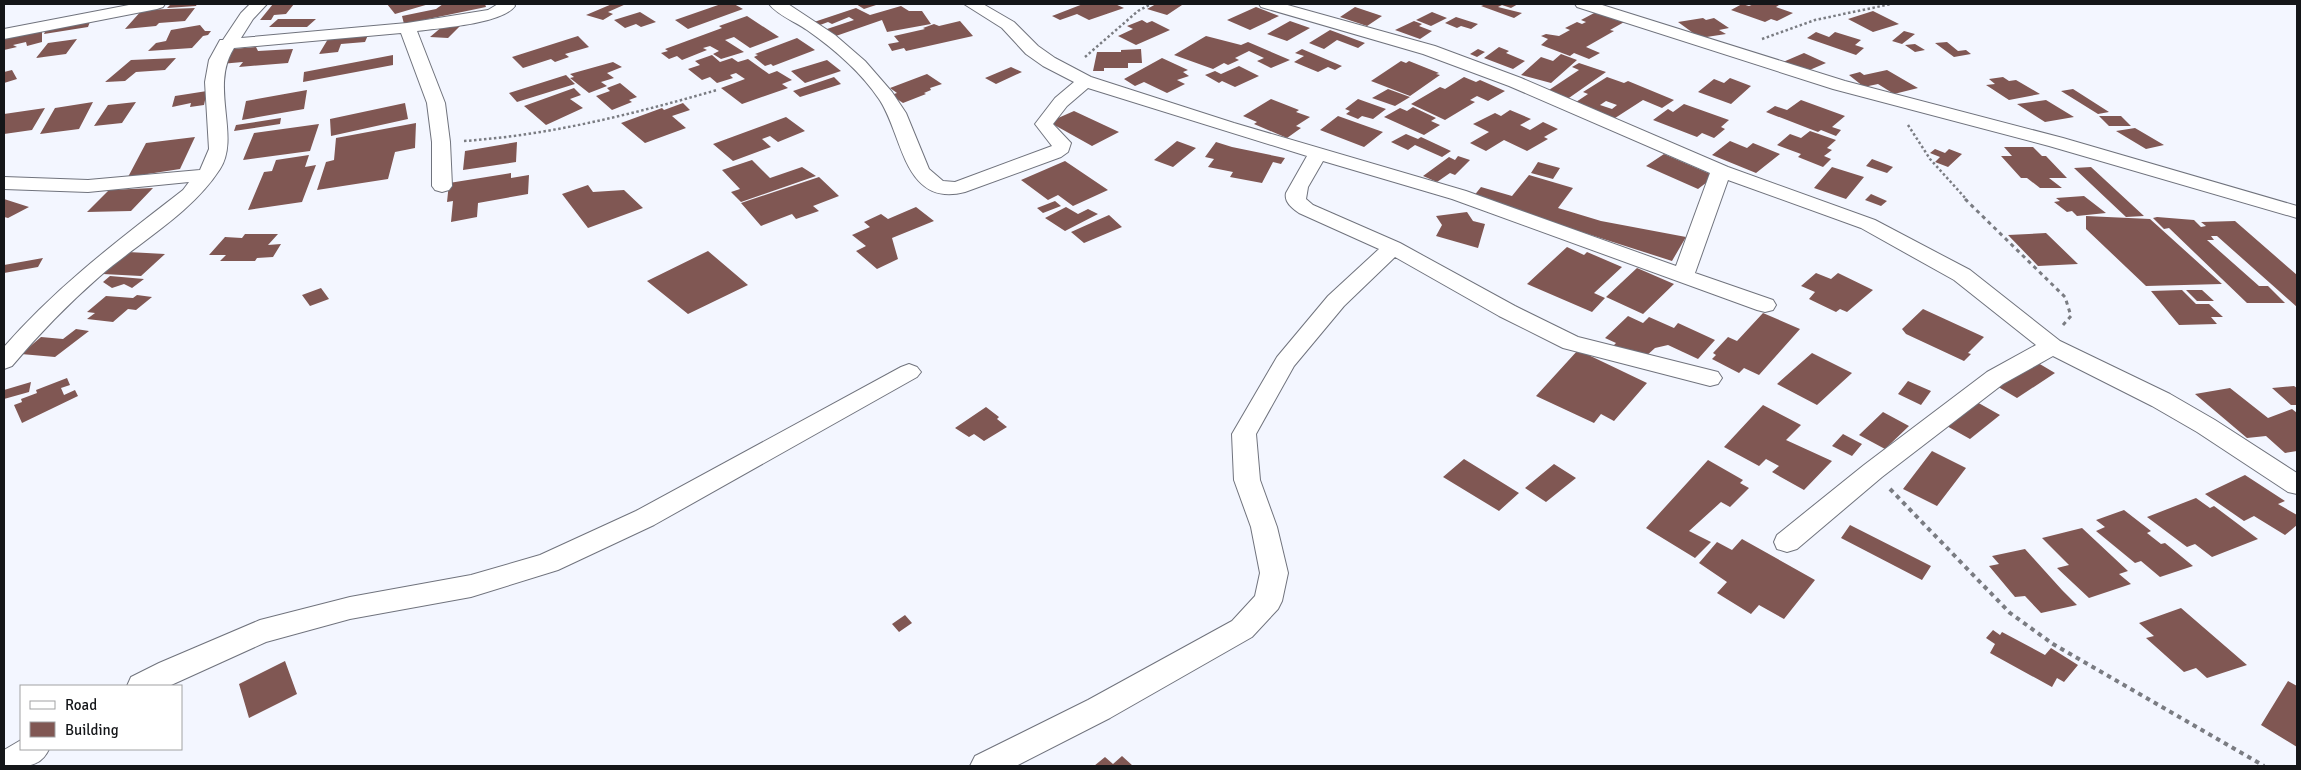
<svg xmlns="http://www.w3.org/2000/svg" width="2301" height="770" viewBox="0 0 2301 770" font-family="Signika,sans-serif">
<rect width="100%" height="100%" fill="#f3f6ff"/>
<path fill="#805753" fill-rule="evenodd" d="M171,4H197L196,6L167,8Z
M273,4H294L286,14L274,15L271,20H260Z
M387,4H429L395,14Z
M443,4H485L486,7L404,24L402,16L436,9Z
M612,4H626L608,12L613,14L603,20L586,15Z
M721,4H734L743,9L688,29L675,20Z
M856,4H879L864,9Z
M1083,4H1115L1124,8L1089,20L1077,14L1060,20L1052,16Z
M1156,4H1177L1182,5L1167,15L1147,9Z
M1486,4H1518L1511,8L1502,5L1498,7L1522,13L1514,18L1481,6Z
M1742,4L1749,6L1754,4H1775L1779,5L1776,7L1793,13L1777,21L1771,19L1765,22L1731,10Z
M901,6L909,11H922L931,24L887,32L882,20L833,37L824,30L854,20L849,17L832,24L828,22L820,25L814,22L856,8L870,15Z
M1256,7L1279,16L1250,30L1227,20Z
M1355,7L1382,16L1367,26L1340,17Z
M195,8L185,21L159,23L156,26L125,29L142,10Z
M1598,11L1626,21L1610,30L1614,31L1586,47L1600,53L1589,59L1574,53L1570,56L1541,45L1548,39L1541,36L1546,34L1559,36L1570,30L1565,28L1577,22L1582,24L1586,22L1581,20Z
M1873,11L1899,24L1873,32L1848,19Z
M640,12L656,22L641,27L636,24L625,28L614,20Z
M1432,12L1447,18L1431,26L1416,20Z
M747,16L779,37L750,48L734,37L725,40L744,52L721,59L713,54L719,51L710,46L703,48L707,50L682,60L677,56L669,59L661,53L668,51L665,49L722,28L719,26Z
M1456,17L1478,24L1471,29L1461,26L1457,28L1445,23Z
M1703,18L1706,20L1714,18L1729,28L1719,30L1726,34L1700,38L1678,22Z
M91,19L88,27L44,34L47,27Z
M278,19H316L307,27H269Z
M1142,20L1147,23L1152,21L1170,30L1136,45L1118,36L1133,29L1127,26Z
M960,21L973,36L906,51L904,48L892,51L888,44L899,42L894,36L925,29L923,28L934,24L939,26Z
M1290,21L1310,28L1287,41L1267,34Z
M1414,21L1422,24L1419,26L1432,31L1420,39L1395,30Z
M200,25L205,31H211L208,35L203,36L192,48L148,51L156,43L166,41L171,30Z
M443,26H460L448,38L430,37Z
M42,29V42L27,46L26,42L13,45L17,47L4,50V37Z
M1330,30L1365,43L1358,48L1337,40L1324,49L1309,43Z
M1904,31L1915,34L1902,44L1892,41Z
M1816,32L1829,37L1835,32L1861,40L1855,45L1864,48L1856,55L1807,38Z
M368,35L365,42L341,44L338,52L319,54L328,39Z
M578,36L589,47L565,54L569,57L555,62L551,59L523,68L512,57Z
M1206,36L1241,45L1248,42L1290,60L1271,68L1257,61L1264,58L1249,51L1235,58L1239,60L1228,65L1224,63L1213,69L1174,55Z
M797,38L815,50L773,66L771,64L765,66L754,57L758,55L755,54Z
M77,39L66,54L36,58L48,43Z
M1947,42L1958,51L1966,50L1971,54L1954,57L1935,43Z
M1915,44L1925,50L1915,52L1905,45Z
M256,47L258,51L293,49L288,63L239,67L243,62L220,64L232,49Z
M1499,47L1509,51L1506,53L1525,61L1513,69L1484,58Z
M1141,49L1142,63H1128V68H1104V71H1093L1097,52H1121V50Z
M1302,49L1342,66L1335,70L1328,67L1318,72L1294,62L1304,56L1295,53Z
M1478,49L1485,52L1477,57L1470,54Z
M1804,53L1826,63L1805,72L1783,62Z
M1561,54L1577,60L1551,83L1521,75L1541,57L1553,61Z
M393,55V65L303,82L304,72Z
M712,55L720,62L732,58L738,62L748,59L769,74L777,71L792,80L782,84L788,88L742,104L721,88L745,79L736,73L730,75L733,78L717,83L710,77L702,80L688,69L700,65L695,61Z
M176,58L165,70L136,72L125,81L105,82L131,60Z
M1162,58L1188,70L1183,72L1189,76L1177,80L1185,84L1167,93L1144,82L1135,86L1124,79Z
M827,60L841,71L805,83L791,71Z
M1401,61L1406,63L1409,61L1439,73L1436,74L1440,75L1410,96L1371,81Z
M613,62L622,67L607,73L614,78L601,82L607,86L589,93L570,78L574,77L570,74Z
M1579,63L1606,72L1566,100L1546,92L1579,70L1572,67Z
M1239,66L1259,76L1235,87L1222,81L1219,83L1205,75L1215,71L1221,74Z
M1011,67L1022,72L996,84L985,78Z
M12,70L17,79L4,83V72Z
M1887,70L1918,88L1894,94L1878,84L1864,87L1849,75L1860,72L1864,75Z
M927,74L942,84L930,88L931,90L924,93L926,94L903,103L891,95L897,93L890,88Z
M566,75L575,84L517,102L509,93Z
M834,77L841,84L800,97L793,91Z
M1464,77L1476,82L1480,80L1505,91L1488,101L1477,96L1470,100L1475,102L1445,120L1411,104L1440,87L1445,89Z
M1607,77L1624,83L1628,81L1674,100L1662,108L1643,100L1612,120L1573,104L1588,94L1583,92ZM1606,101L1617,105L1612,109L1600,105Z
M2003,77L2009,81L2016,80L2040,94L2009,100L1986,85L1995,84L1989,79Z
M1730,78L1751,86L1731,104L1698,92L1714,79L1724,83Z
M620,83L637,97L629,100L632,102L612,110L596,96L610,91L607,88Z
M574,88L581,95L570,99L583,108L546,125L524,106Z
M1388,89L1410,97L1395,106L1372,98Z
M2073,89L2109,112L2098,114L2061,91Z
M307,90L304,109L242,120L246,101Z
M207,91L204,105L190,107L191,103L172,107L175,96Z
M1271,99L1299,110L1296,112L1310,117L1296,126L1301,128L1287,138L1254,124L1257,122L1243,116Z
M1358,99L1386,109L1373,119L1362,116L1358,119L1346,114L1350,111L1345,109Z
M1801,100L1845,116L1832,127L1841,130L1836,136L1821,130L1818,132L1766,112L1775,106L1787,110Z
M2046,100L2074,117L2045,122L2017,104Z
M93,102L79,129L40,134L55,108Z
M136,102L122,123L94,126L108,105Z
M405,103L408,119L331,136L330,119Z
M683,103L690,110L672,116L686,128L645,143L621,123L662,108L664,110Z
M1684,104L1729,120L1721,127L1725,129L1714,138L1702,133L1697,137L1653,120L1668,109L1673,112Z
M1413,107L1436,118L1431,121L1440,125L1424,135L1384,117L1400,108L1407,111Z
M45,108L32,130L4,134V114Z
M1510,110L1531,119L1520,125L1530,130L1543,122L1558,129L1544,137L1548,139L1527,151L1504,140L1486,151L1470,143L1489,132L1473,124L1495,113L1501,116Z
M1074,111L1119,132L1092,146L1049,122Z
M1338,116L1383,132L1364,147L1320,130Z
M2099,116H2121L2131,126H2109Z
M786,117L805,131L778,142L770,136L762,139L771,147L733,161L713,144Z
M281,118L280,124L234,131L236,125Z
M416,123L415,148L395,152L388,179L317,190L326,162L334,160L336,138Z
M319,124L310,151L243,160L254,133Z
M2135,128L2164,145L2146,149L2116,131Z
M1810,131L1836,140L1827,148L1832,150L1824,156L1831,159L1823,167L1798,157L1801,154L1777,145L1790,134L1801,138Z
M1406,134L1418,139L1421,137L1451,151L1442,157L1415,145L1408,150L1391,142Z
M195,137L180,169L128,177L146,143Z
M1177,141L1196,148L1173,167L1154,160Z
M1730,141L1747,148L1753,143L1780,154L1756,173L1712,155Z
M517,142L516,162L463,170L465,151Z
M1216,142L1232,147L1285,158L1281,164L1273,162L1262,183L1230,177L1233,172L1208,167L1214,159L1205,157Z
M2004,147H2033L2042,156H2046L2067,178H2049L2062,188H2040L2027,178H2021L2001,156H2012Z
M1935,149L1945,153L1949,149L1962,154L1948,167L1935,162L1940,157L1930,153Z
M1664,154L1715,176L1698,189L1646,166Z
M309,155L305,167L316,165L302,202L248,210L264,172L272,171L276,160Z
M1458,156L1470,160L1455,175L1450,173L1437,182L1423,176L1449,157L1455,160Z
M1872,159L1893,167L1887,173L1866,166Z
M752,160L770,178L802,167L816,176L741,202L731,192L740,189L722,170Z
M1065,161L1108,190L1073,206L1058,195L1048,200L1021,180Z
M1538,162L1560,168L1553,179L1531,173Z
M1832,167L1864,177L1846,199L1814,188Z
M2091,167L2144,216L2126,217L2074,168Z
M511,173V178L529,175L528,194L478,203L477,217L451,222L453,201L447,202L449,183Z
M1529,175L1573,188L1558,208L1601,221L1686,237L1672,261L1473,197L1481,187L1512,196Z
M819,177L839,196L813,206L819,211L796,219L792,214L761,226L741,203Z
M588,185L593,192L624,190L643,208L588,228L562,194Z
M153,188L131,211L87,212L109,190Z
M1871,194L1887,201L1881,206L1865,200Z
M2084,196L2106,213L2077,216L2072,211L2067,212L2054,202L2060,201L2056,198Z
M4,199L29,207L8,218L4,217Z
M1055,201L1061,206L1043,213L1037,208Z
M916,207L934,221L892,238L898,259L877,269L856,251L866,246L852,235L870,227L864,222L881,214L888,219Z
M1066,207L1078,214L1088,209L1098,214L1065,231L1045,218Z
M1467,212L1473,221L1485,224L1478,248L1436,236L1442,225L1436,216Z
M1109,215L1122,227L1084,243L1071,232Z
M2086,216L2150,219L2222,284L2146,286L2086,229Z
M2157,217L2194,220L2201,227L2206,226L2201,222L2235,221L2297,275V307L2217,236H2211L2214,240H2207L2259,286H2268L2285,303H2247L2169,228L2164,229L2153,218Z
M2046,233L2078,264L2038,266L2008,235Z
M245,234H278L268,245L281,244L273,257L257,258L255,261H220L226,255H209L225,237L242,238Z
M1567,247L1584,255L1587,252L1622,267L1594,293L1605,298L1592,312L1527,284Z
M708,251L748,285L688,314L647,281Z
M128,252L165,254L141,276L103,274Z
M43,258L38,267L4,273V265Z
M1637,268L1674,284L1643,314L1606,297Z
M1816,273L1831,279L1838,273L1873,290L1847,312L1840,309L1836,312L1809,299L1815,292L1801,286Z
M110,276L144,279L132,288L124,284L112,288L103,282Z
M321,288L329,299L310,306L302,295Z
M2182,290L2196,304H2209L2223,317H2211L2217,324L2179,325L2151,291Z
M2186,290H2202L2214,301H2197Z
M137,295L152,297L136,310L128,309L113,322L87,319L95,313L87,312L106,296L133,298Z
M1923,309L1984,337L1968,353L1971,354L1964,361L1906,334L1902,329Z
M1763,313L1800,329L1759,375L1744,368L1739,373L1712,359L1716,355L1713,353L1728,337L1737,341Z
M1628,316L1643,323L1649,317L1674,328L1678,323L1715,340L1698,359L1668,345L1655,348L1645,357L1613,346L1616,343L1605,338Z
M76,329L89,331L55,357L21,354L41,337L63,339Z
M1578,350L1647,383L1614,421L1601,414L1594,423L1536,396Z
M1812,353L1852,373L1817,405L1777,384Z
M2033,360L2055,373L2017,398L1995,385Z
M67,378L70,385L61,388L64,395L75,390L78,396L22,423L14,405L22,402L21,399L37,393L36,390Z
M1908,381L1931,391L1921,405L1898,394Z
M31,382L29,392L4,399V390Z
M2294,386L2297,388V405H2291L2272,388Z
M2230,388L2268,418L2292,409L2297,413V451L2285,453L2266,436L2247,438L2195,394Z
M1975,401L2000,415L1970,439L1945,425Z
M1763,405L1801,425L1786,440L1832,461L1804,490L1772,472L1779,466L1766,459L1759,466L1724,447Z
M986,407L999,417L997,419L1007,427L984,441L974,434L969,437L955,428Z
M1883,412L1909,426L1885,449L1859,435Z
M1843,434L1862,444L1852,456L1832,446Z
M1932,451L1966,468L1937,506L1903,489Z
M1464,459L1519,493L1499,511L1443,477Z
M1708,460L1743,480L1740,483L1749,488L1730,507L1721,502L1689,531L1711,542L1695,558L1646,528Z
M1554,464L1576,478L1546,502L1525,488Z
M2245,475L2285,501L2278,504L2297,515V525L2285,535L2254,516L2244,521L2205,494Z
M2196,498L2210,508L2214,506L2258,539L2212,557L2195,544L2187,547L2147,517Z
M2124,510L2151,531L2147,533L2161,544L2165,543L2193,566L2160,577L2141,561L2135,563L2096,531L2105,527L2096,520Z
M1850,525L1931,566L1922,580L1841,538Z
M2082,528L2128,571L2119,574L2131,584L2089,598L2057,568L2069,565L2042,538Z
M1742,539L1815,580L1784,619L1759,605L1751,614L1717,593L1727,582L1699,563L1717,542L1732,550Z
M2025,549L2062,590L2077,605L2041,613L2025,596L2015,597L1989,566L1999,564L1992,556Z
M2181,608L2247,665L2207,678L2196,668L2184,672L2146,638L2154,636L2139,623Z
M905,615L912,623L899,632L892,624Z
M1993,630L2000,635L2002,632L2045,655L2051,648L2078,665L2064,682L2057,678L2052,687L1990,653L1995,644L1986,638Z
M285,661L297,694L249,718L239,684Z
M2288,681L2297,686V747L2261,725Z
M1122,756L1133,766H1094L1105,757L1113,764Z"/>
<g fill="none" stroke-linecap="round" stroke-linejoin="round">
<defs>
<path id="street" d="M134,4H165L163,7L157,9L4,39V29Z
M250,4H267L253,19L241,38L407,23L488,10L498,4H514L515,6C502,24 439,28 417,31L445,103L450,142L452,186L449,190L442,192L435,190L432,186V142L427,103L401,33L234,48C209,87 241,136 220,169C191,214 139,242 99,277C67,305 39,334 12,366L4,369V347C57,286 120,239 183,190L189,182L88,192L4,189V177L88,180L200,170L209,149L205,82L209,60L220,40H223L241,13Z
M769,4H788L835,35L865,61L892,92L906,113L929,169L943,181L955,182L1052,146L1035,124L1055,98L1074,82L1043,66L1026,54L1002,28L964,4H983L1014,22L1038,46L1055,58L1091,77L1234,123L1466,191L1676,266L1710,173L1509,86L1423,54L1261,7L1259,4H1284L1435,46L1521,78L1728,167L1875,220L1970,270L2060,341L2170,394L2215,420L2297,473V494L2288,492L2197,432L2152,406L2053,356L2003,384L1882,477L1797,549L1787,552L1777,549L1774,542L1777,535L1864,465L1987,372L2036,345L1954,280L1861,228L1728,180L1695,273L1773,300L1776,305L1773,310L1765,312L1757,310L1452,199L1323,161L1308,187L1306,199L1313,205L1400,243L1515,306L1578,337L1718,372L1722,378L1718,384L1710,386L1563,348L1499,316L1395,257L1344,306L1294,366L1256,434L1260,480L1277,527L1288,573L1282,601L1278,609L1252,637L1110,718L1016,766H970L975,756L1088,700L1232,621L1255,596L1260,573L1251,527L1234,480L1232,434L1277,357L1328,296L1379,249L1299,213C1292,208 1284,202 1286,193L1307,156L1088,88L1067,106L1053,124L1071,143L1068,152L1061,157L965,192C903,208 903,134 879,99C860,71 834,49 807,30C796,22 777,15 769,4Z
M1575,4H1599L1845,81L2063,138L2297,206V218L2049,146L1833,89L1577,7Z
M909,364L917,367L921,372L917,377L654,525L558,570L471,597L350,619L266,642L169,686H127L131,677L159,663L260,620L350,597L471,575L540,555L636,511L901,367Z
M21,740V749H49C40,769 23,766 4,766V750Z"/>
</defs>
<use href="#street" stroke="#70737d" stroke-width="2"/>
<path stroke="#7a7c82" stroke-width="2.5" stroke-dasharray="2.5 2.5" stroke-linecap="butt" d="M1762,39L1815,20L1891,4
M1085,57L1138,11L1151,4
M1908,125L1930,159L1967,200
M464,141C551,135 633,114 717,90"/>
<path stroke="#7a7c82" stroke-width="3" stroke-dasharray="4 4" stroke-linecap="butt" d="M1965,199L2065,297L2071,316L2063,325"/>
<path stroke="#7a7c82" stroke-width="4" stroke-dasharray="4.5 4.5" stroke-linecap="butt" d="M1890,489L2010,613L2053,644L2264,766"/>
<use href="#street" fill="#fff" fill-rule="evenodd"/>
</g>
<rect width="2301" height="770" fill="none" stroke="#141619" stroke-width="10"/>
<rect x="20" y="685" width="162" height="65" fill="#ffffff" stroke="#a1a2a3"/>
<rect x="30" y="701" width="25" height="8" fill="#ffffff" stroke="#a1a2a3"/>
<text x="65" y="710" font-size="15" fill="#141619">Road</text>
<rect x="30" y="722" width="25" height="15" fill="#805753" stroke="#a1a2a3"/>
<text x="65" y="735" font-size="15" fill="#141619">Building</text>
</svg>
